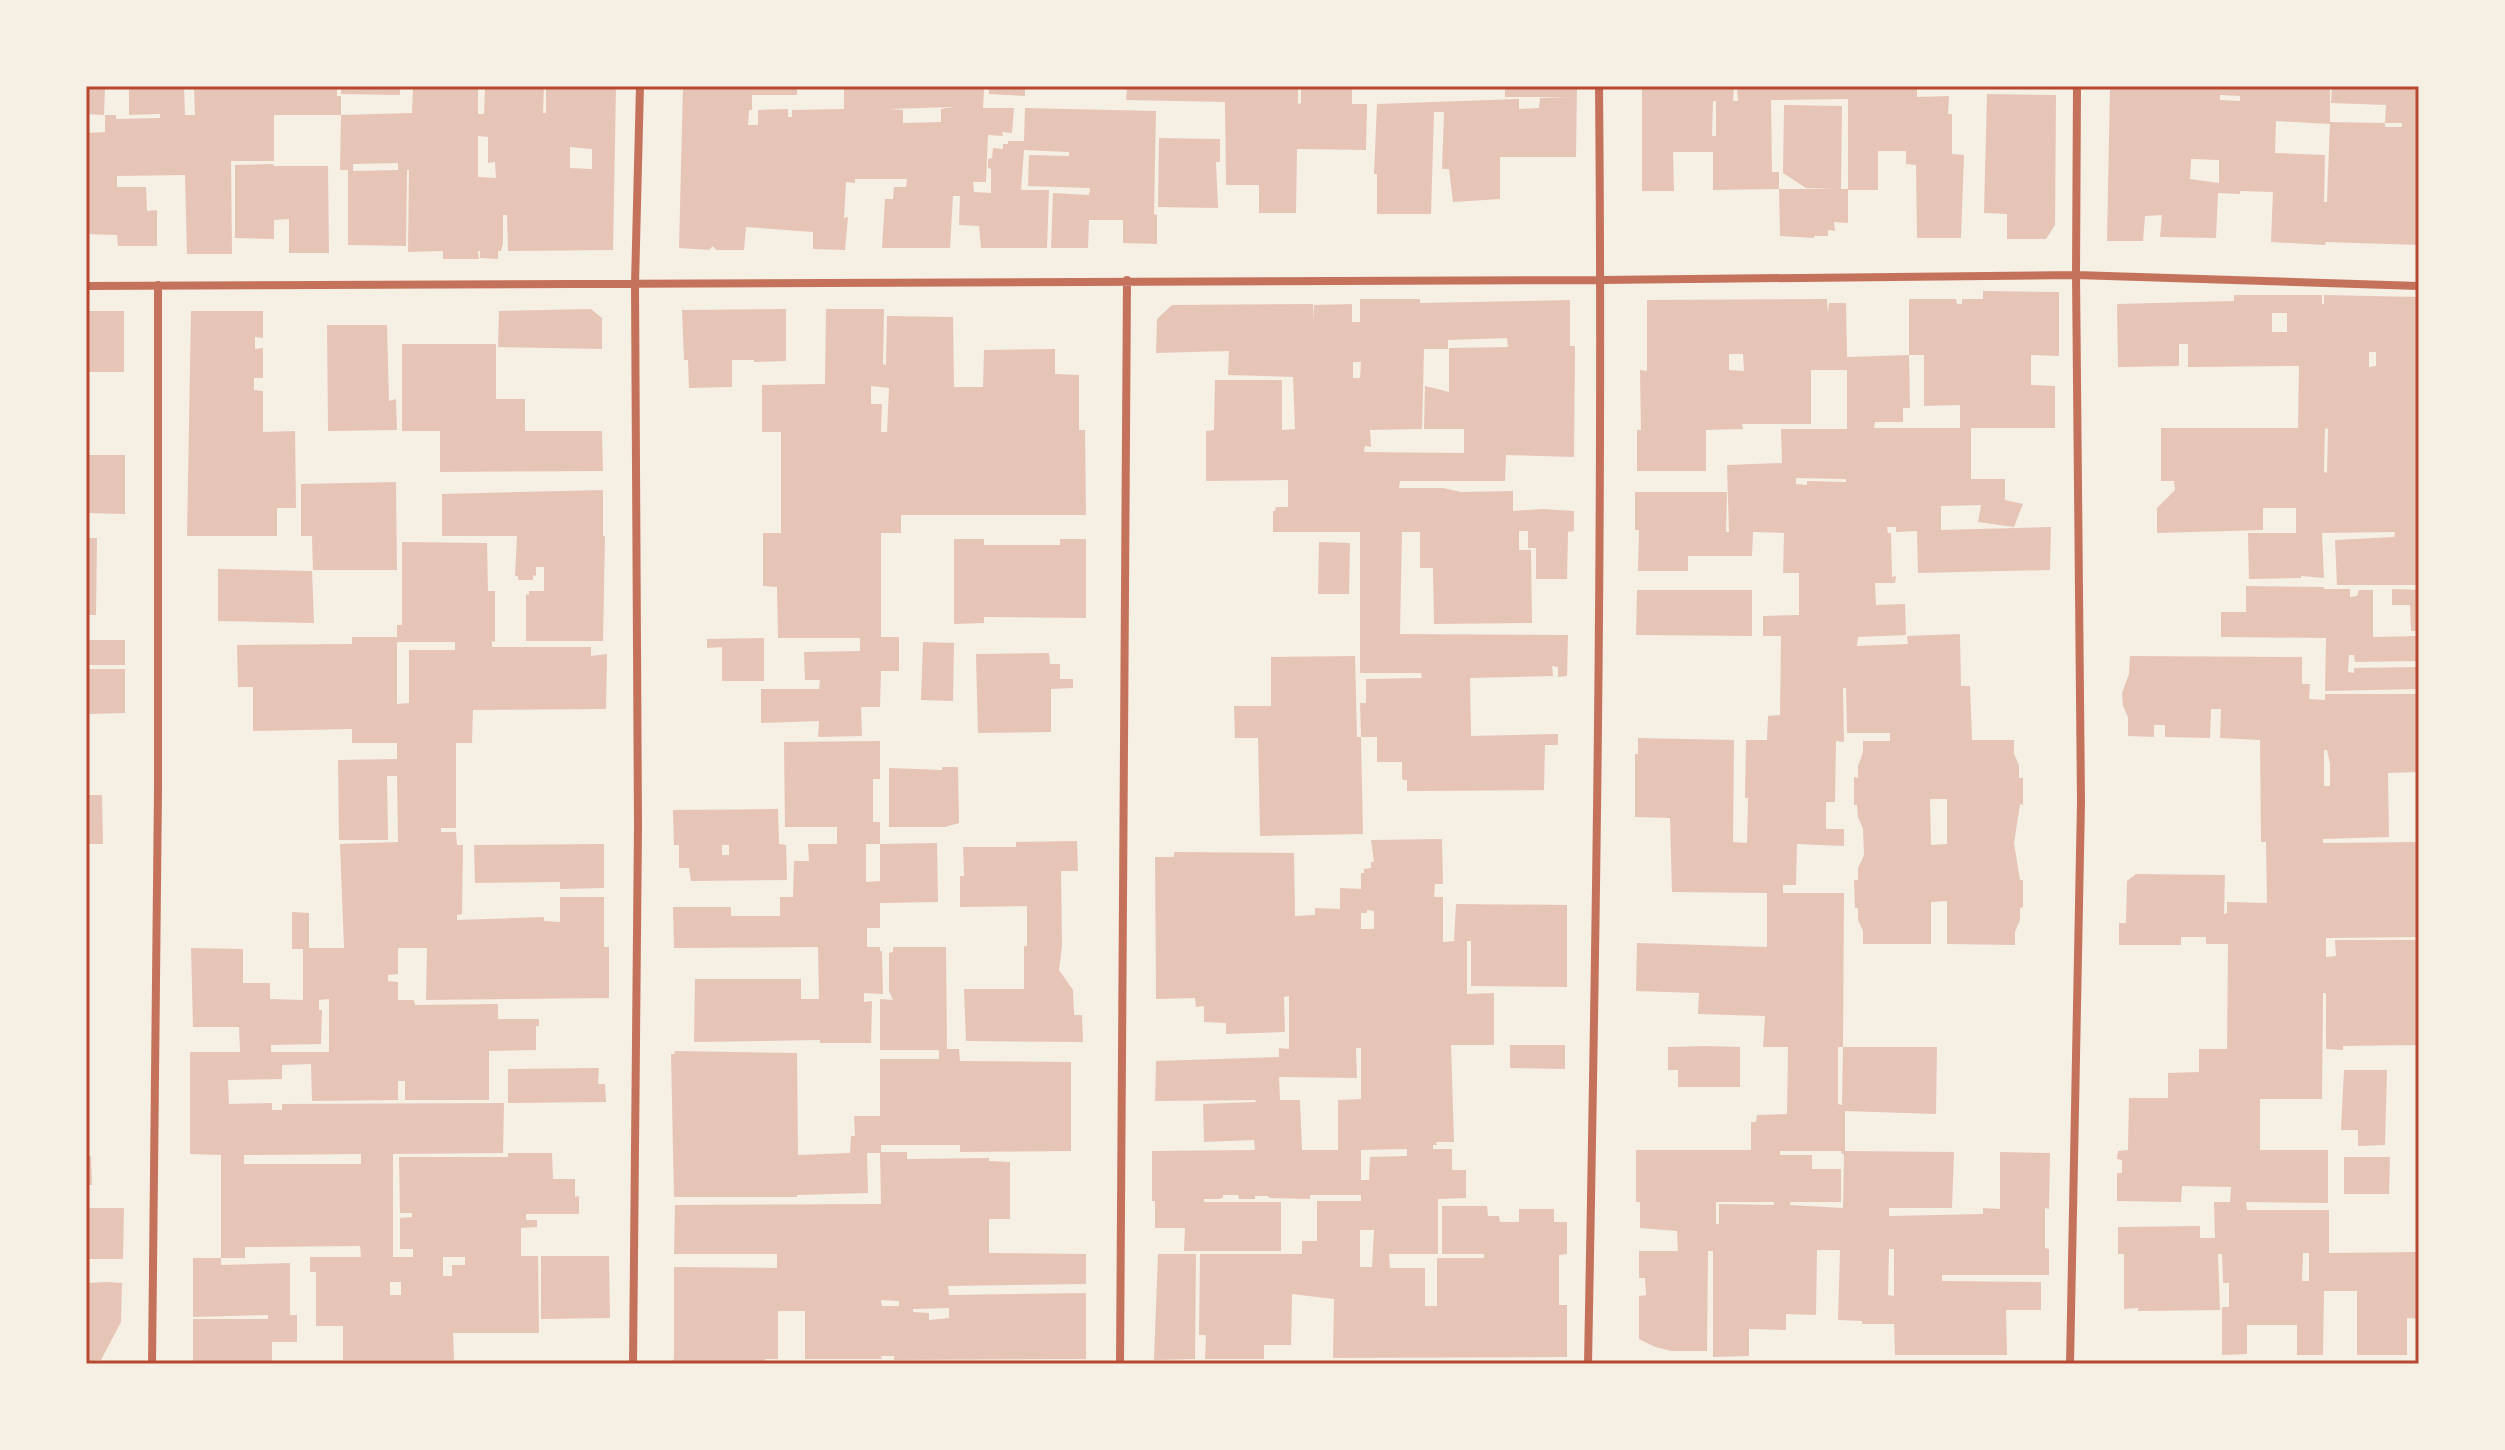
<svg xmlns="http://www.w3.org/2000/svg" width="2505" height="1450" viewBox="0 0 2505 1450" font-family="'PT Sans',sans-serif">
<rect width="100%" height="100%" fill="#f6efe4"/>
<path fill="#e6c5b7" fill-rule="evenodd" d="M86,86H116V89H105L104,115L86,114Z
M129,86H184L185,115H195L194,86H337V96H341V115H274V161H231L232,254H187L185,175L117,176V187H146L147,211L157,210V246H118L117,235L86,234V133L105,132V115H116V119L160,118V114L129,115Z
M341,86H400V95L341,94Z
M413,86H478V114H484L485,86H544L543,113H546V86H616L613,250L508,251L507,215H503V243L501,251H498V259L480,258V251H478L479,259H443V251L408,252L409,170H407L406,246L348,245V170H340L341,115L412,113ZM478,136L488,137V163L495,162L496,178L478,177ZM570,147L592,149V169L570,168ZM398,163V170L353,171V164Z
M683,86H797V95H752V110H749L748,125H758V110L788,109V117H792V110L844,109V86H1025V96L989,94V89H984L983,108H1014L1012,133L1002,132L1003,136L988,135L986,182H973L974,192L991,193V169L988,168V159L992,158L993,148L1003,149V144H1008V141H1024L1025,108L1156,111L1154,214L1157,215V244L1123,243V220H1089L1088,248H1051L1053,193L1089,195L1090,188L1028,186L1029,155L1069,156V152L1024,150L1021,190H1049L1047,248H981L979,226L959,225L960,196H953L950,248H882L885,199H893L894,187H906L907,179H855V183L846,182L844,218L848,217L845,250L813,249V232L746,227L744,250H716L713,246L709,250L679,248ZM954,107L941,109V122L903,123V110L889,109Z
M1127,86H1298V104L1301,103V86H1352V104H1367L1366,150L1297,149L1296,213H1259V185H1226L1225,102L1126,100Z
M1505,86H1577L1576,157H1500V199L1453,202L1449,169H1442L1444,112H1434L1431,214H1377V174H1374L1377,104L1519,99V109L1539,108L1540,98L1570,97H1505Z
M1642,86H1734L1733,101H1738L1737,86H1917V97L1949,96L1948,114H1952V154L1964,155L1961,238H1917L1916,165L1906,164V151H1878V190H1848V223L1834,222L1835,231L1828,230V236H1814V238L1780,236L1779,189L1713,190V152H1673L1674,191H1642ZM1848,99V189H1841L1842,106L1784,105L1783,173L1806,188L1835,189H1779V172H1772L1771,100ZM1713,101H1716V136H1712Z
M2110,86H2330V124L2276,121L2275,153L2325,155L2324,202H2327L2330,122L2385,123V127H2402V123H2385L2386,105L2331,103L2332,86H2419V245L2326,242L2325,245L2271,242L2273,192L2240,191V194L2218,193L2216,238L2160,237L2162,215L2145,216L2143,241H2107ZM2220,95L2240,96V101L2220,100ZM2191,159L2219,160V183L2190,179Z
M1987,94L2056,95L2055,225L2046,239H2007V214L1984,213Z
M1159,138L1220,139V162H1216L1218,208L1158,207Z
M273,164L274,166H328L329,253H289V219L274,220V239L235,238V165Z
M1983,291L2059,292V356L2031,355V385L2055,386V428H1971V479H2005V500L2023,504L2014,527L1978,522L1981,505L1941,506V530L2051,527L2050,570L1918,573L1917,531L1896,532V527H1887L1888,533H1891L1892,577L1896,576L1895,583H1875L1876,605L1905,604L1906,635L1858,637L1857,646L1908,644L1907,636L1960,634L1961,686H1970L1972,740H2014V754L2019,765V778H2023V805L2020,804L2014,843L2020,880H2023V907L2020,908V920L2015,932V945L1947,944V901L1931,902V944H1863V931L1858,920V908H1855L1854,880H1858V868L1864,855L1863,829L1858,817L1857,805H1854V777L1858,778V766L1863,752V741H1890V733H1847L1846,688H1843L1844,742L1836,741L1835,802H1826V829H1844V846L1797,844L1796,885H1783V893H1844L1843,1047H1937L1936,1114L1845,1111V1151L1954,1152L1952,1208H1889V1216L1983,1214V1208L2000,1209V1152L2050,1153L2049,1209L2045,1208V1248L2049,1249V1275H1942V1281L2041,1282V1310H2006L2007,1355H1895L1894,1324H1862V1321L1838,1320L1840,1250H1817L1816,1315L1786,1314V1330L1749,1329V1356L1713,1357V1251H1708L1707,1351H1672L1655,1347L1639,1339V1296L1646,1295L1645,1278H1639V1251H1678L1677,1231L1640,1228V1202H1636V1150H1751V1122H1756L1757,1115L1787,1114L1788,1047H1763L1765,1016L1698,1014L1699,993L1636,991L1637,943L1767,947V893L1672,892L1670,818L1635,817V754H1638V738L1734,740L1733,842L1747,843L1748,798H1745L1746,740H1767L1768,716L1780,715L1781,636H1763V616L1799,615V573H1783L1784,533L1753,532L1752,556H1688V571H1638L1639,530H1635V492H1727L1726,532H1729L1727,465L1782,463L1781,429H1847V370H1811V424H1742L1743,429L1706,430V471H1637V430H1641L1640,370L1647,371V300L1827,299L1828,314L1829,303H1846L1847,357L1909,355L1910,408H1903V422H1875L1874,428H1960V405L1924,406V355H1909V299H1956L1957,304H1962V299H1983ZM1729,354H1743L1744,371L1729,370ZM1796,478L1846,479V482L1807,481V485L1796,484ZM1930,799H1947V844L1931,845ZM1838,1047H1843L1842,1105L1838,1104ZM1780,1151H1841L1842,1154H1844L1843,1208L1790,1205V1202H1841V1169H1812V1155H1780ZM1716,1202H1774V1205L1719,1204V1224H1716ZM1889,1249H1894V1296L1888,1295Z
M2234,295H2322V304H2324V295L2419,297V585H2337L2335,540L2394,537L2395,532L2322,533L2324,578L2301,576V578L2249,579L2248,533H2296V508H2263V530L2157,533V508L2175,490L2174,481H2161V428H2298L2299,366L2188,367V344H2179V366L2118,367L2117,304L2234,301ZM2272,313H2287V332H2272ZM2369,352H2376V366L2369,367ZM2325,428L2328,429L2327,473L2324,472Z
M1360,299H1420V303L1570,300V346H1575L1574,457L1506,455L1505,481H1400L1399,488H1443L1461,492L1513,491V511L1542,509L1574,511V531L1568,532L1567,579H1536V548H1528V531H1519V550H1531L1532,623L1434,624L1433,568H1420V532H1402L1400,634L1568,635L1567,676L1558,677V667L1552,666L1553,676L1470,678L1471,736L1558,734V745H1545L1544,790L1407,791V780H1403L1402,778V762H1377V737H1361L1360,703H1366V679L1422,678L1421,673H1360V532H1273V511H1275L1276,507H1288V480L1206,481V431L1214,430L1215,380H1282V430L1295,429L1293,377L1228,375L1229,351L1156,353L1157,319L1172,305L1313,304V321L1314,305L1352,304V322H1360ZM1507,338L1508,347L1449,348V392L1425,386L1424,429H1464V453L1364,452L1365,446L1371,447L1370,430L1422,429L1424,349H1448V340ZM1353,362H1361L1360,378H1353Z
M591,309L602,318V349L498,347L499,311Z
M786,309V361L754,362V360H732V387L689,388L688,360H684L682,310Z
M826,309H884L883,364L886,365L887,316L953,317L954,387H983L984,350L1055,349V374L1079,375V430H1085L1086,515H901V533H881V637H899V671H881L880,707H861L862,736L818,737L819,721L761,723V689H819L820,680H805L804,652L860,651V638H778L777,587L763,586V533H781V432H762V385L825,384ZM871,386L889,388L887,432H881L882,404H871Z
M86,311H124V372H86Z
M191,311H263V338L255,337V349L263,348V378H254V390L263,391V432L295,431L296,508H277V536H187Z
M327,325H387L389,401L396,399L397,430L328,431Z
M402,344H496V399H525V431H602L603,471L440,472V431H402Z
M86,455H125V514L86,513Z
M396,482L397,570H313L312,536H301V484Z
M603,490V536H605L603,641H526V594L529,595V591H544V567H536V576L533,575V580H518V576H515L517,536H442V494Z
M86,538H97L96,615H86Z
M954,539H984V545H1060V539H1086V618L984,617V623L954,624Z
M402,542L487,543L488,591H495V642L492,641V647H591V656L607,654L606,709L473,710L472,743H456V828H441V832H456L457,845H463L462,914L457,915V920L544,917V921L560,922V897H604V947H609V998L426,1000L427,948H398V974L388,975V981L398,982V1000H414L415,1005L498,1004V1019H539V1026H536V1050L489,1051V1100H405V1081H398V1100L312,1101L311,1064L282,1065V1079L228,1080L229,1104L272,1103V1110H282V1104L504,1103L503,1153L393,1154V1257H413V1249H400V1218L412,1217V1213H400L399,1157H508V1153H552L553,1179H575V1197L579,1196V1214H526V1220H537V1227L521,1228V1256H538L539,1333H453L454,1360H343V1326H316V1272H310V1257H361L360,1246L245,1247V1258H221V1265L290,1263V1315H297V1342H272V1361H193V1319H268V1315L193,1317V1258H221V1155L190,1154V1052H240L239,1027H193L191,948L243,949V983H270V999L303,1000V949H292V912L309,913V948H344L340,844L398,842L397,776H387L388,840H339L338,760L397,759V743H352V729L253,731V687H238L237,645L352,644V637H397V625H402ZM397,642H455V650H409V703L397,704ZM329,999V1052H271V1045L321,1044L322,1010H319V1000ZM361,1154V1164H244V1155ZM443,1257H465V1265H452V1276H443ZM390,1282H401V1295H390Z
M1319,542L1350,543L1349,594H1318Z
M218,569L312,571L314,623L218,621Z
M2246,586L2324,587V589H2350V597L2357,596L2359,590H2373V637L2419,636V661L2355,662L2354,655H2349L2348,672L2354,673V668L2419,667V689L2325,691L2326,638L2221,637V612H2246Z
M2392,589L2419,590V631H2411L2410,605H2392Z
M1637,590H1752V636L1636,635Z
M764,638V681H722V647L707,648V639Z
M86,640H125V665H86Z
M923,642L954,643L953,701L921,700Z
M1049,653L1050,664H1060V679H1073V688L1051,689V732L978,733L976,654Z
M1355,656L1357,737H1361L1363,834L1260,836L1258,738H1235L1234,706H1271V657Z
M2130,656L2302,657V684H2310L2309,699L2325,700V694H2419V772L2388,773L2389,837L2323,839V843L2419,842V937L2326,938V957L2336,956L2335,940H2419V1045L2343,1046V1050L2326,1049V993H2323L2322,1099H2260V1150H2328V1203L2246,1202L2247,1210H2329V1253L2419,1252V1319L2407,1318V1355H2357V1291H2324L2323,1355H2297V1325H2247V1354L2222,1355V1307H2229V1283H2223L2222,1254H2218L2220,1310L2138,1311V1308L2124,1309V1254H2118V1227L2200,1226V1238H2215L2214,1202H2230L2231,1187L2182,1186L2181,1202L2117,1201V1173H2122V1160L2117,1159L2118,1151L2128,1150L2129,1098H2168V1073L2199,1072V1049H2227L2228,944H2206V937H2181V945H2119V923H2126L2127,881L2136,874L2225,875L2224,914L2227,913V902L2267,903L2266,842H2261L2260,740L2220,738L2221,709H2211L2210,738L2165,737V725H2154V737L2128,736V717L2123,706L2122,693L2129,674ZM2324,750H2327L2330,764V786H2324ZM2303,1253H2309V1281H2302Z
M86,669H125V713L86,714Z
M880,741V779H873V822H880V844L937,843L938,902L880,903V928H867V947H880V951H882L883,994L864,993V1002L872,1001L871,1043H820V1040L694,1042L695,979H801V999H819L818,947L674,948L673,907H731V916H780V897H793L794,861H809L808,844H837V827H785L784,742ZM866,844H880V881L866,882Z
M942,767H958L959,823L945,827H889V768L942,770Z
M86,795H102L103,844H86Z
M778,809L779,844L786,845L787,880L691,881L689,868H679V845H674L673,810ZM722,845H729V855H722Z
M1442,839L1443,884H1435L1434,897H1443V942L1454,941L1456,904L1567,905V987L1471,986V941H1467V994L1494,993V1045H1451L1454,1142H1436L1437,1145H1433V1149H1452V1170H1466V1198L1438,1199V1254H1389L1390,1268H1425V1306H1437V1258H1484V1254H1442V1206H1487L1488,1216H1499L1500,1222H1519V1209H1554V1222H1567V1254L1559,1255V1305H1567V1357L1333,1358L1334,1299L1292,1294L1291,1345H1264V1359H1205L1206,1335H1199L1200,1254H1302V1241H1317V1201H1361V1195H1310V1199L1269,1198L1268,1196H1255V1199H1239L1238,1195H1223V1198L1219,1199H1204V1202H1281V1251H1184L1185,1228H1155V1201H1152V1151L1255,1150L1254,1140L1204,1142L1203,1104L1256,1102L1255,1100L1155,1101L1156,1061L1279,1057V1048L1289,1049V996L1284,997L1285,1032L1226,1034V1023L1204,1022V1006L1196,1007L1195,998L1156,999L1155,857H1174V852L1294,853L1295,916L1315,915V908L1340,909V888L1361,889V873H1364V869L1371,868V862H1374L1371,840ZM1367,910L1374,911V929H1361V913H1367ZM1356,1048H1361V1099L1338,1100V1150H1302L1300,1100H1280L1279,1077L1357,1078ZM1407,1149V1156L1370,1157L1369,1180H1361V1150ZM1360,1230H1374L1372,1267H1360Z
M1077,841L1078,871H1061L1062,946L1059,970L1073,990L1074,1015H1082L1083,1042L966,1041L964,989H1024V946H1027V906L960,907V876H964L963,847H1016V842Z
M604,844V888L560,889V882L475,883L474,845Z
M893,947H946L947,1049H959L960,1061L1071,1062V1151L960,1152V1145H881V1152H907V1159L989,1158V1161L1010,1162V1219H989V1253L1086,1254V1284L948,1286L949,1295L1086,1293V1359L894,1360V1356H881L882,1359H805V1311H778V1359H765V1364H669L674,1359V1267L777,1268V1254H674L675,1205L881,1204L880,1153H867L868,1193L797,1195V1197H674L671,1054H675L674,1051L797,1053L798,1155L850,1153L851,1136H855L854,1116H880V1059H939V1050H880V999L893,1000L889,991V953L893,952ZM881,1300L899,1301V1306H882ZM949,1308V1318L929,1320V1313L913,1312V1309Z
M1510,1045H1565V1069L1510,1068Z
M1707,1046L1740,1047V1087H1678V1070H1668V1047Z
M599,1068L598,1084H605L606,1102L508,1103V1069Z
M2344,1070H2387L2385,1145L2358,1146V1130H2341Z
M86,1156H91L92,1185H86Z
M2344,1157H2390L2389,1194H2344Z
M86,1208H124L123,1259H86Z
M1158,1254H1196L1195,1359L1154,1360Z
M541,1256H609L610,1318L541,1319Z
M107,1282L122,1283L121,1322L101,1360L86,1361V1283Z"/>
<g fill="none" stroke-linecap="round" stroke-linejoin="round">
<path stroke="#c5725c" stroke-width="8" d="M86,286L1601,280L2076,275L2419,286
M152,1364L158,789V285
M633,1364L638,826L635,284L640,86
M1120,1364L1127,280
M1588,1364C1596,938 1603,512 1599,86
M2070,1364L2081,802L2076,275L2077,86"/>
</g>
<rect width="2505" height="1450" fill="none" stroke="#f6efe4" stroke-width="176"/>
<rect x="88" y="88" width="2329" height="1274" fill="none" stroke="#b5482f" stroke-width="3"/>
</svg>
